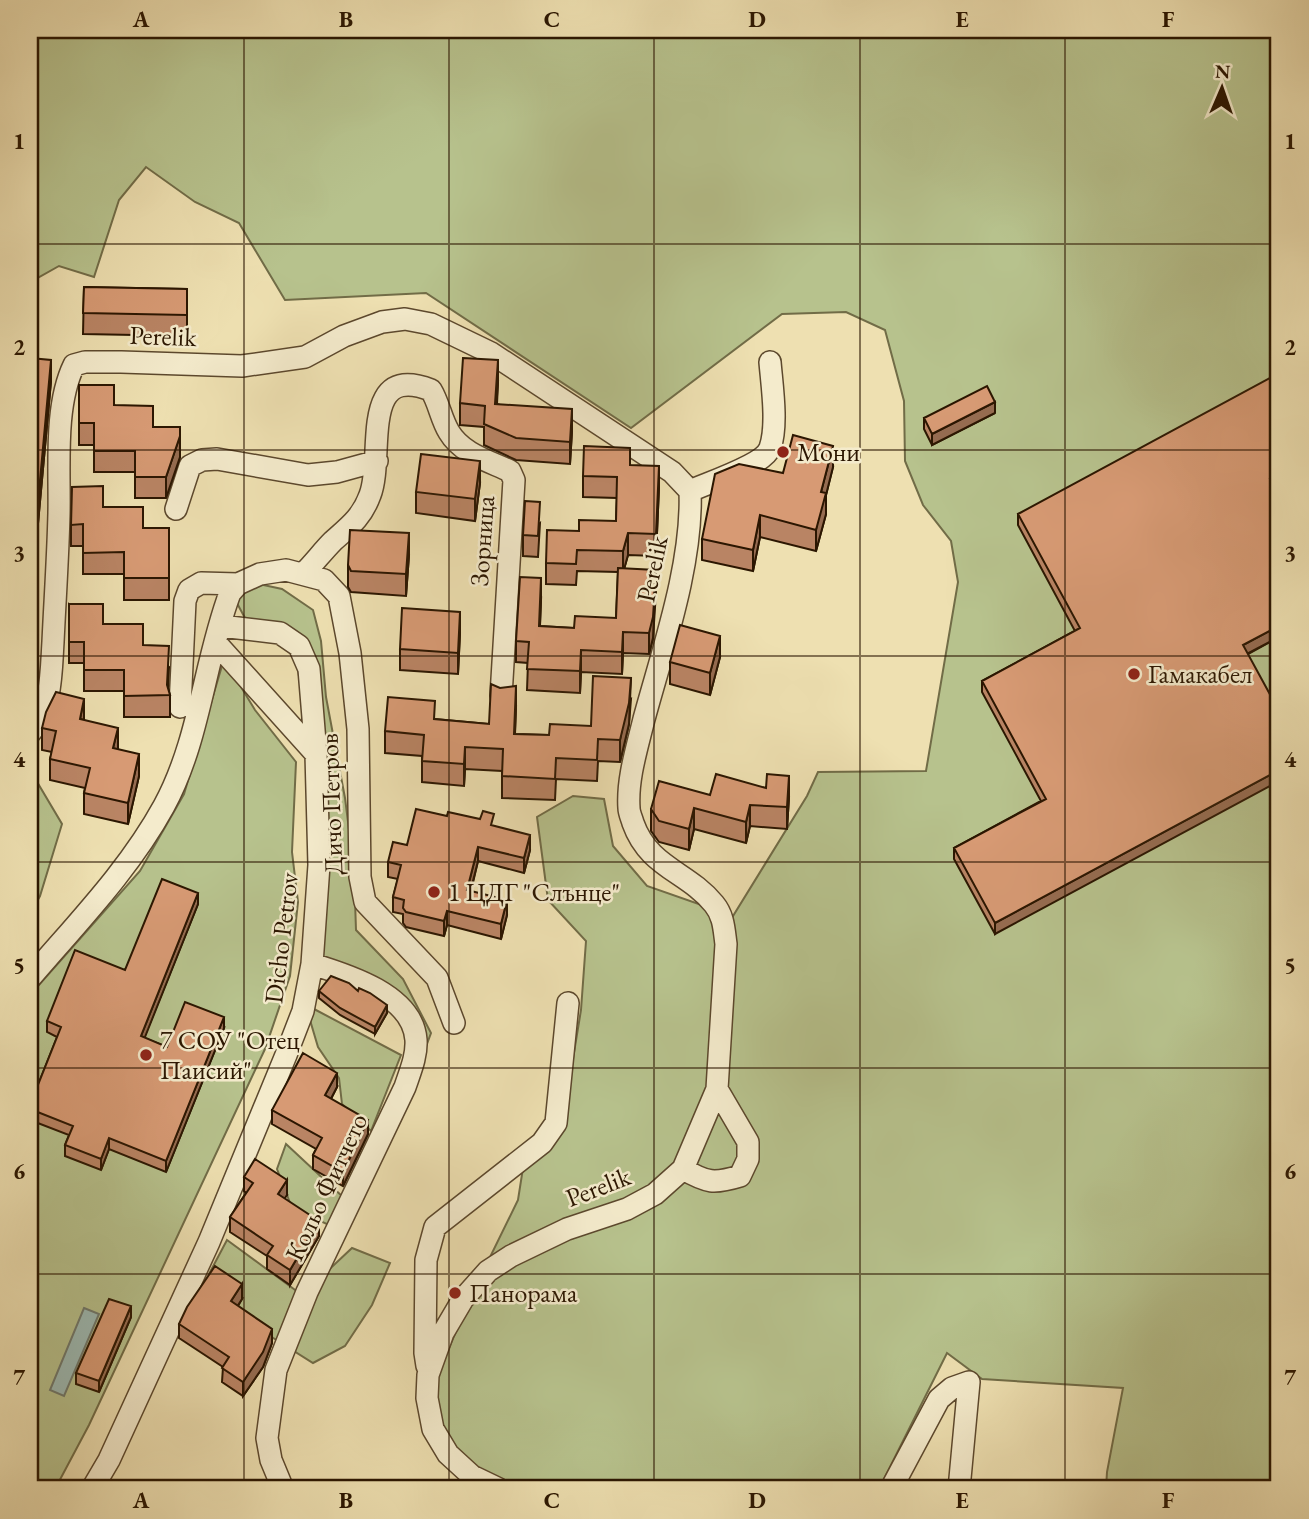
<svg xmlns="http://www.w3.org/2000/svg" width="1309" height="1519" viewBox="0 0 1309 1519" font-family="'EB Garamond',serif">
<rect width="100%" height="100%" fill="#eee0b1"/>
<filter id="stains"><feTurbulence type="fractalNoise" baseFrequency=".00286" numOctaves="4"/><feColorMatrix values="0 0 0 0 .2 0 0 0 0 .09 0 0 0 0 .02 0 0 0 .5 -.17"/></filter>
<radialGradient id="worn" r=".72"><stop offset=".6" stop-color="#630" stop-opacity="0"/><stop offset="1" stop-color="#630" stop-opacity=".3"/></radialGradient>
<path fill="#b7c28d" stroke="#716c47" stroke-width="2" d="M30,30H1279V1489H1106L1107,1472L1123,1388L982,1379L947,1353L879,1489H508L462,1457L439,1423L436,1379L470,1298L518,1200L523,1168L561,1132L581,1010L586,941L548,900L537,817L573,796L604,799L613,846L647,886L733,916L807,796L818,772L926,771L958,582L951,541L923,505L905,461L904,401L885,330L846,312L782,314L631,428L426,293L285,300L239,223L195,202L146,167L119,200L94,277L59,266L36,279L30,301Z
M254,583L282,589L313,610L321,641L326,697L345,798L354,870L356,930L403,979L431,1033L415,1076L406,1035L392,1001L321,958L309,747L298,669L285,640L245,618L232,594Z
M224,659L255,710L296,762L292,852L298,902L290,976L265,1049L89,1425L55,1489H30V995L140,871L184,794Z
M30,770L62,824L40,896L30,914Z
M314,1009L401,1055L371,1131L342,1104L339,1078L318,1047L310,1020Z
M286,1144L344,1198L331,1226L292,1208L277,1169Z
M227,1240L302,1295L352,1248L390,1263L372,1305L345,1346L313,1363L243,1319L209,1274Z"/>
<path fill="#9cbbb5" stroke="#6f796d" stroke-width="2" d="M84,1308L99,1314L64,1396L50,1390Z"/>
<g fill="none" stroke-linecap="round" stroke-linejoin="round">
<defs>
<path id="minor" d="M690,491C707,483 764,465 770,448C778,425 772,386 770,362
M176,509L190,466L202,460L217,459L308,475L337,472L377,461
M304,573C314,563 323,551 333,541C350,526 362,517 370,495C385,457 358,362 431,390C439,403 441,419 449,432C462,454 489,461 510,471L514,480L501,696
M216,643L316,754
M180,707L185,601L189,590L201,583L238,584
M30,733C52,709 51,673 53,642C55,599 58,556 59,513C60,468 54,406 74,365L85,362H121L242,366L305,357L344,336L382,322L405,319L431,324L491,353L672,472L690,491C693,563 663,649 644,719C637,748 627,779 629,808C629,813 632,819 633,823C649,868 687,871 714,904C724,916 724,930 726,944L717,1089L683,1169L655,1194L627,1209L567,1229L511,1256L488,1271L463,1299L443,1333L428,1375L427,1398L433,1429L448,1454L472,1476L499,1489
M30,978C77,923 129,870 164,806C200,740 204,662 230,593L238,584L260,574L286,570L324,580L339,596L350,653L358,729L360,877L365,902L437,978L454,1023
M683,1169C707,1183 714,1184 740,1176L748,1159V1142L717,1089
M427,1366L425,1353L426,1260L435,1227L542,1143L556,1123L568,1003
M92,1489L109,1460L209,1242L286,1055L303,1011L312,964L319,865L316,754L309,669L299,646L280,633L221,626
M283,1489L271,1460L267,1438L276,1370L307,1292L405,1087C410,1072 417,1056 416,1040C413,995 348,975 312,964
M891,1489L939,1399L952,1388L969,1382L959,1489"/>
</defs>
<use href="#minor" stroke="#5c482d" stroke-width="24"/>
<use href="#minor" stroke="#f4ebcc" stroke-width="21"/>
</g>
<path fill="#b98464" stroke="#2b1601" stroke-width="2" d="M84,287L187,289V336L83,334Z
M30,358L51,381L31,600H30Z
M498,382L497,404L572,431L570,464L516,460L484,445V427L460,425V403Z
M79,385L153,427L180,457L166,498H135V472H94V445H79Z
M995,413L932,445L924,429V418Z
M630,465L659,487L656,556L628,555L624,569L656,592L653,638L649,654L623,653L622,674L581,672L580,693L527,690L528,663L516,662V641L541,600L540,626L574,628L616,618L618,572L577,571L576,585L546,584V563L579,531L616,521L617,498L583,497V476Z
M833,467L826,495V514L816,551L760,537L753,571L702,560V539L783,473Z
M480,483L475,521L416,513V492Z
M1275,488L1279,496V637L1248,654L995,934L954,859V848L1041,801L982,692V681L1075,631L1018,525V514Z
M103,507L143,528H169V600H124V574H83V546H71V525Z
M540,523L538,557L523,556V535Z
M409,555L406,596L351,592L348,587V565Z
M69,604L103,624L143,645L169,667L168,688L170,695V717H124V691H84V663H69Z
M460,633L458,674L400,670V649Z
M720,657L710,695L670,684V662Z
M631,699L629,724L620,762L598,761L597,781L556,779L555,800L502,798V771L465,769L464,786L422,782V756L385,753V731L435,719L489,724L516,707L515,734L549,735L591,726Z
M84,720L118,750L139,776L128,824L84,814V793L85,788L50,780V759L52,752L42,750V728Z
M710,795L789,797L787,829L750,826L746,843L694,829L689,850L659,842L651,831V809Z
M494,826L530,850L524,873L478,861L471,891L507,915L501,939L447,925L444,936L406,927L403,923V914L393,912V897L398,879L388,877V862Z
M198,904L144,1038L167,1047L224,1028L166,1172L109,1149L101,1170L65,1156V1145L69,1135L30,1120V1105L57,1037L47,1032V1021L125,970Z
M319,991L387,1013L375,1034L340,1015L319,998Z
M337,1087L331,1099L368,1134L343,1186L313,1169V1155L316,1149L272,1124V1110Z
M244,1177L287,1195L284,1198L319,1236L290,1285L267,1269V1256L230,1232V1217L246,1193L244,1191Z
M242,1299L238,1306L272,1343L263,1367L243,1396L222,1382L223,1367L179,1338V1324Z
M131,1317L99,1392L76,1384V1373Z"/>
<path fill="#966c51" stroke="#2b1601" stroke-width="2" d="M51,360V381L31,600V579Z
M498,360V382L495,425V404Z
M995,402V413L932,445V434Z
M572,409V431L570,464V442Z
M180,436V457L166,498V477Z
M833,446V467L826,495V514L816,551V530L821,492Z
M480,461V483L475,521V499Z
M659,466V487L656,556V534Z
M1279,474V485L1270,490V479Z
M760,515V537L753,571V550Z
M409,533V555L406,596V574Z
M628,533V555L623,573V551Z
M656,570L653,638L649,654V633Z
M541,578V600L539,647V626Z
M460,612V633L458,674V653Z
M1279,626V637L1243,656V645Z
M623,632V653L622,674V652Z
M720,636V657L710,695V673Z
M581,650V672L580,693V671Z
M631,678L629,724L620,762V740Z
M516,686V707L514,755V734Z
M84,699V720L80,719Z
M118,728V749L113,770V748Z
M465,747V769L464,786V764Z
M139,754V776L128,824V803Z
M1279,770V781L995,934V923Z
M789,776V797L787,829V807Z
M750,805V826L746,843V822Z
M694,808V829L689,850V829Z
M530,835V850L524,873V858Z
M478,847V861L467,905V890Z
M198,893V904L141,1047V1036Z
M507,900V915L501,939V924Z
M447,911V925L444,936V921Z
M387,1005V1013L375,1034V1027Z
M224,1017V1028L166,1172V1161Z
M337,1073V1087L325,1110V1095Z
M368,1120V1134L343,1186V1172Z
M109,1138V1149L101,1170V1159Z
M287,1180V1195L278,1208V1194Z
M319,1221V1236L290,1285V1270Z
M242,1284V1299L231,1316V1301Z
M131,1306V1317L99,1392V1381Z
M272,1329V1343L263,1367L243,1396V1382Z"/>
<path fill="#d79a74" stroke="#2b1601" stroke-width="2" d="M84,287L187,289V315L83,313Z
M30,358L51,360L31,579H30Z
M463,358L498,360L495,404L572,409L570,442L516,438L484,424L485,406L460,403Z
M1279,373V474L1270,479L1279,496V626L1243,645L1279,711V770L995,923L954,848L1046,799L982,681L1080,628L1018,514Z
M79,385H114V405L153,406V427H180V436L166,477H135V451H94V423H79Z
M987,386L995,402L932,434L924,418Z
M793,435L833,446L821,492L826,493L816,530L760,515L753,550L702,539L715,474L739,464L783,473Z
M584,446L630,448V465L659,466L656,534L628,533L623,551L577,550L576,564L546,563L547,530L579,531V520L616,521L617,477L583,476Z
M421,454L480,461L475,499L416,492Z
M103,486V507H143V528H169V578H124V552L83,553V524L71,525L72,487Z
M525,501L540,502L538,536L523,535Z
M350,530L409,533L406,574L351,571L348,565Z
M618,568L656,570L653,617L649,633L623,632L622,652L581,650L580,671L527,669L529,642L516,641L520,577L541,578L539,626L574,628L575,616L616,618Z
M69,604H103V624H143V645L169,646L167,685L170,695L124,696V670H84V642H69Z
M402,608L460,612L458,653L400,649Z
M680,625L720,636L710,673L670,662Z
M593,676L631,678L629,703L620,740L598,739L597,760L556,758L555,779L502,776L503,749L465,747L464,764L422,761L424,735L385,731L388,697L435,701L434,719L489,724L491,684L500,688L516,686L514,734L549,735L550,724L591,726Z
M56,692L84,699L80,719L118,728L113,748L139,754L128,803L84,793L90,768L50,759L56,731L42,728L46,712Z
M716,774L766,788L767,774L789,776L787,807L750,805L746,822L694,808L689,829L659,821L651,809L659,781L710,795Z
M416,809L447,816L448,812L480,819L483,811L494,814L491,825L530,835L524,858L478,847L467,890L507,900L501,924L447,911L444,921L406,912L403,908L404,900L393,897L401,865L388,862L393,842L407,845Z
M162,879L198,893L141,1036L167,1047L185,1002L224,1017L166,1161L109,1138L101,1159L65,1145L73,1126L30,1109V1105L61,1027L47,1021L75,950L125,970Z
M331,976L349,983L358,991L359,988L370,993L387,1005L375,1027L340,1008L319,991Z
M303,1053L337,1073L325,1095L368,1120L343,1172L313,1155L322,1138L272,1110Z
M255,1159L287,1180L278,1194L319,1221L290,1270L267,1255L273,1246L230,1217L253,1183L244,1177Z
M215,1266L242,1284L231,1301L272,1329L263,1352L243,1382L222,1368L229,1357L179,1324L187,1307Z
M109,1299L131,1306L99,1381L76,1373Z"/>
<path fill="none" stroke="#2b1601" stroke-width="2" stroke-opacity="0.55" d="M244,30V1489M449,30V1489M654,30V1489M860,30V1489M1065,30V1489M30,244H1279M30,450H1279M30,656H1279M30,862H1279M30,1068H1279M30,1274H1279"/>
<g fill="#8f2418" stroke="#f4ebcc" stroke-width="2.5">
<circle cx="783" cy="452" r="7"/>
<circle cx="1134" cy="674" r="7"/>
<circle cx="434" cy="892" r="7"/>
<circle cx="146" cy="1055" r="7"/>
<circle cx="455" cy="1293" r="7"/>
</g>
<g text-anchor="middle" stroke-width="5" stroke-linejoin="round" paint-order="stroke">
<g font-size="26" fill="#2b1601" stroke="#f4ebcc">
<text transform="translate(163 336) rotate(2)" y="9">Perelik</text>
<text transform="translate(482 541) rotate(-86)" y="9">Зорница</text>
<text transform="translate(652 569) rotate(-78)" y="9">Perelik</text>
<text transform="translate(331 804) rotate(-92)" y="9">Дичо Петров</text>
<text transform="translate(281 938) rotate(-83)" y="9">Dicho Petrov</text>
<text transform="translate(326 1187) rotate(-65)" y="9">Кольо Фитчето</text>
<text transform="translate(598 1187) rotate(-21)" y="9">Perelik</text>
</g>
<g font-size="26" fill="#2b1601" stroke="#f4ebcc" text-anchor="start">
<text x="797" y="461">Мони</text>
<text x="1148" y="683">Гамакабел</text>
<text x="448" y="901">1 ЦДГ "Слънце"</text>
<text x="160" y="1049">7 СОУ "Отец<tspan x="160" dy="30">Паисий"</tspan></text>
<text x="469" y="1302">Панорама</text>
</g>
</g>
<rect width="1309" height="1519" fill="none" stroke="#eee0b1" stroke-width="77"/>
<g transform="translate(1222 88) rotate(2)" stroke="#f4ebcc" stroke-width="5" paint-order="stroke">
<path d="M0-5L12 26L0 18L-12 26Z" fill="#2b1601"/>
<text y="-10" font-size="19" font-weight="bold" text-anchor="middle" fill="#2b1601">N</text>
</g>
<rect x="38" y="38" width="1232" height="1442" fill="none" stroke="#2b1601" stroke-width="2.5"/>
<g font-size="23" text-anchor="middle" font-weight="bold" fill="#2b1601">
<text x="141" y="27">A</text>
<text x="346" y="27">B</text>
<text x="552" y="27">C</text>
<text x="757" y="27">D</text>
<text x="962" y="27">E</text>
<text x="1168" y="27">F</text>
<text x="19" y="149">1</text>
<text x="1290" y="149">1</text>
<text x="19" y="355">2</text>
<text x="1290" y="355">2</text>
<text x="19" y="561">3</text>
<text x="1290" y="561">3</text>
<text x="19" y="767">4</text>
<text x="1290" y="767">4</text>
<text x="19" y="973">5</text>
<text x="1290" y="973">5</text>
<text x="19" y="1179">6</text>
<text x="1290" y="1179">6</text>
<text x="19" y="1385">7</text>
<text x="1290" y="1385">7</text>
<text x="141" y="1508">A</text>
<text x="346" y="1508">B</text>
<text x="552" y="1508">C</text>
<text x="757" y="1508">D</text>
<text x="962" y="1508">E</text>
<text x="1168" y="1508">F</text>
</g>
<rect width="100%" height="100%" filter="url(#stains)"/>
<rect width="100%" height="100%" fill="url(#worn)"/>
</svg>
